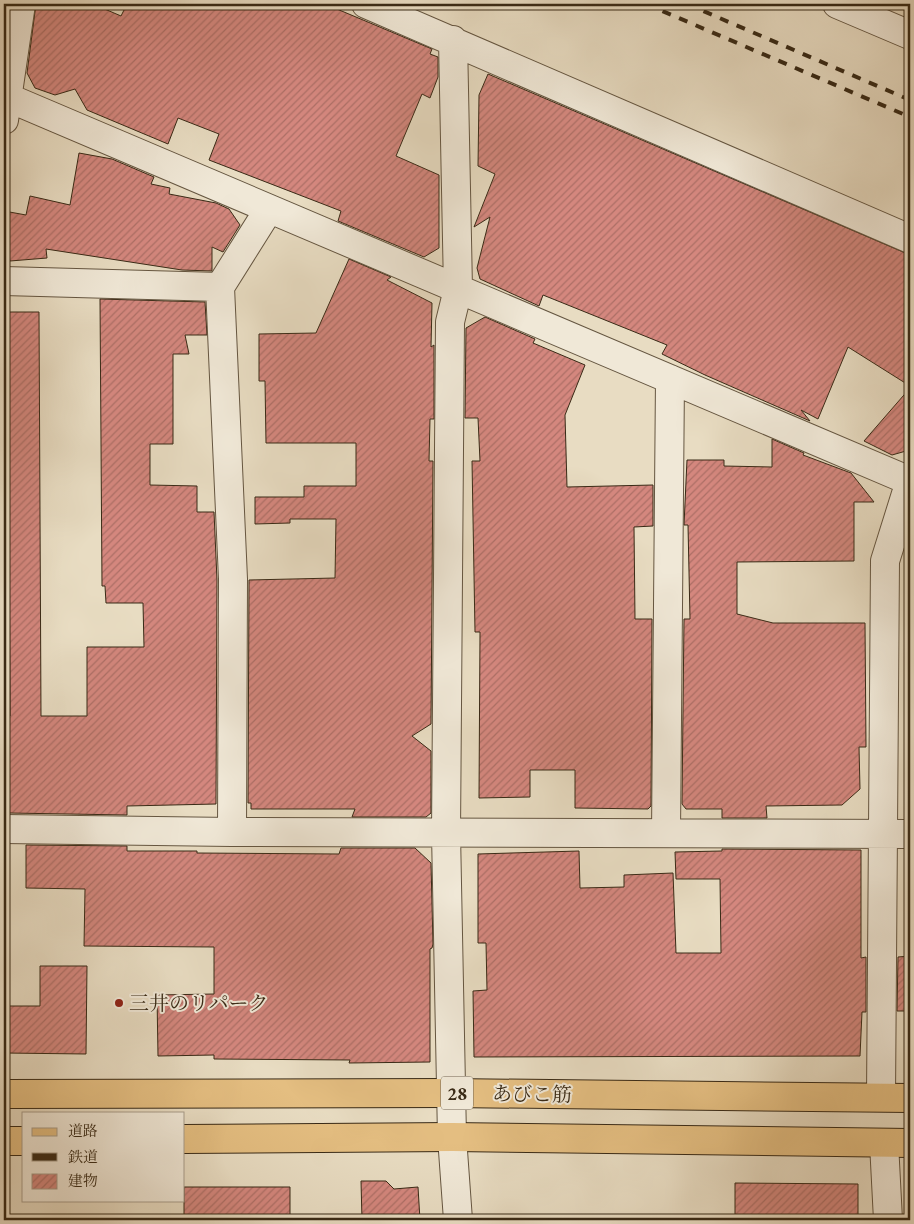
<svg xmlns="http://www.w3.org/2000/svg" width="914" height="1224" viewBox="0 0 914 1224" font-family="'EB Garamond','Noto Serif JP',serif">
<defs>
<pattern id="building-hatch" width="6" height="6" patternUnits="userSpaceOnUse" patternTransform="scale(1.25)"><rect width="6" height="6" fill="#d4877e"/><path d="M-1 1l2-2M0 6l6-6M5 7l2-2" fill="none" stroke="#ad6f66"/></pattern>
</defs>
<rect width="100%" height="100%" fill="#e8dcc2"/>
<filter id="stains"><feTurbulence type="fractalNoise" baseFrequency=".004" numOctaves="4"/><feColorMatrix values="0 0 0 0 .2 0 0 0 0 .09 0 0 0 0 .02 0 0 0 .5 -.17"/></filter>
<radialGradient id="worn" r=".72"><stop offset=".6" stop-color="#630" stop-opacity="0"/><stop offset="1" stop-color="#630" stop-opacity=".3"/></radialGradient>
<path fill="url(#building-hatch)" stroke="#392a16" d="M36,4H93L121,16L127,4H325L432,49L430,54L438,57V77L430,98L422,94L396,156L439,175V248L424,257L338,221L341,211L209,160L219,134L178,118L168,144L87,110L75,89L55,95L35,88L27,73Z
M488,74L910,255V386L848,347L818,419L801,410L810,421L705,375L662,354L667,345L543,295L539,306L480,279L477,268L490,217L474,227L495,174L478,166L479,95Z
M79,153L112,159L154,177L151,184L170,188L169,194L216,203L229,209L240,225L223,252L212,247V271L182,270L46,249L47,258L10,261L4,250V211L26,215L30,196L70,205Z
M349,259L391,277L387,280L432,303L431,347L434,345V419H430L429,461H433L431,724L412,736L431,751V813L426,817H352L355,809H251V803H248L249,580L335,578L336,519H290V523L255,524V497H304V486H356V443H266L265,381H259V334L316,333Z
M100,299L205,302L207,335H185L189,354H173V444H150V485L197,486V512H214L217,580L216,804L127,806V815L9,813L4,809V716H10L8,312H39L41,716H87V647H144L143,603H106L105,586H102Z
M485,317L535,339L533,343L585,365L565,415L567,487L653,485V526L634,527L635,619H652L651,806L648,809L575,808V770H530V797L479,798L480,632H475L472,461H480L478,418H465L466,328Z
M910,388V444L906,451L892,455L864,441Z
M772,439L804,453L803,455L851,473L874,502H854V561L737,562V614L773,623H865L866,747H859L860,789L842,805L766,806L767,818H722V809H686L682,804L684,619H690L688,525H684L687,460H724V466L772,467Z
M26,845L127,846V851H197V853L339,854L341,848H415L431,863L433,944L432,948L430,949V1062L349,1063L350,1060L214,1059V1055L158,1056L157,995L214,994V947L84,946L85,889L26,888Z
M722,849L861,850V958L866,957V1012H862L860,1056L474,1057L473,991L487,990L486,943H478V854L579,851L580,888L624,887V875L673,873L676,953H721L720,879H676L675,852L722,851Z
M910,956V1011H897L898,957Z
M40,966H87L86,1054L4,1053V1006H40Z
M361,1181H386L394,1189L418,1187L420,1220H362Z
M735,1183L858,1184V1220H735Z
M184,1187H290V1220H184Z"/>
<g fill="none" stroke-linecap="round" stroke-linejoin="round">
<defs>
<path id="minor" d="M366,4L910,239
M837,4L910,35
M453,40L458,289L450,322L446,833L452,1137L458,1220
M4,96L910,481
M4,120L21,4
M4,281L220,287
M4,829L232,832L910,834
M232,832L233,579L220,287L269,209
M666,833L670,379
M881,1097L885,561L910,481
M884,1143L888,1220"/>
<path id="major" d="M4,1094L451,1093L910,1098
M184,1139L452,1137L910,1143
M4,1141H24"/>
</defs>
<use href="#minor" stroke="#655641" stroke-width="30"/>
<use href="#major" stroke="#392a16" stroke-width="30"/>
<use href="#minor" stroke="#f0e8d7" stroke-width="28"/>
<use href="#major" stroke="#e4be81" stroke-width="28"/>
<path stroke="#392a16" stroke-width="4" stroke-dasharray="9 9" stroke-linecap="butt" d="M646,4L910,117
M687,4L910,100"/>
</g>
<circle fill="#8f2418" stroke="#f0e8d7" stroke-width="2" cx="119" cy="1003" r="5"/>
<g text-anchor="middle" stroke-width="4" stroke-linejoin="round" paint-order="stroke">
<rect fill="#f0e8d7" stroke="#706350" stroke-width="1" x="441" y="1076.5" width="32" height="33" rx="4"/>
<g font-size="19" font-weight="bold" fill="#392a16">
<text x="457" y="1100">28</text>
</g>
<g font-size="20" fill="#392a16" stroke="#f0e8d7" text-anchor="start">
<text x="129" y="1010">三井のリパーク</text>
</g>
<g font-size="20" fill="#392a16" stroke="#f0e8d7">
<text transform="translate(532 1094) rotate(1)" y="7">あびこ筋</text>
</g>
</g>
<rect width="914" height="1224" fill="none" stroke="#e8dcc2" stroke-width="20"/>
<rect x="5" y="5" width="904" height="1214" fill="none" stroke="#392a16" stroke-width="2.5"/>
<rect x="10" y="10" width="894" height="1204" fill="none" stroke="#392a16"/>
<rect x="22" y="1112" width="162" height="90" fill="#f0e8d7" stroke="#a79c8a"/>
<rect x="32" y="1128" width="25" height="8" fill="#e4be81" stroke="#a79c8a"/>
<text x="68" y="1136" font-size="15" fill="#392a16">道路</text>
<rect x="32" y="1153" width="25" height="8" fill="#392a16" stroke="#a79c8a"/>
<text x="68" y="1162" font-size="15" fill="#392a16">鉄道</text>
<rect x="32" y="1174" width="25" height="15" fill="url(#building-hatch)" stroke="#a79c8a"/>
<text x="68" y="1186" font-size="15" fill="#392a16">建物</text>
<rect width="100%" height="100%" filter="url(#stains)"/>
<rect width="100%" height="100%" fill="url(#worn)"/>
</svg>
